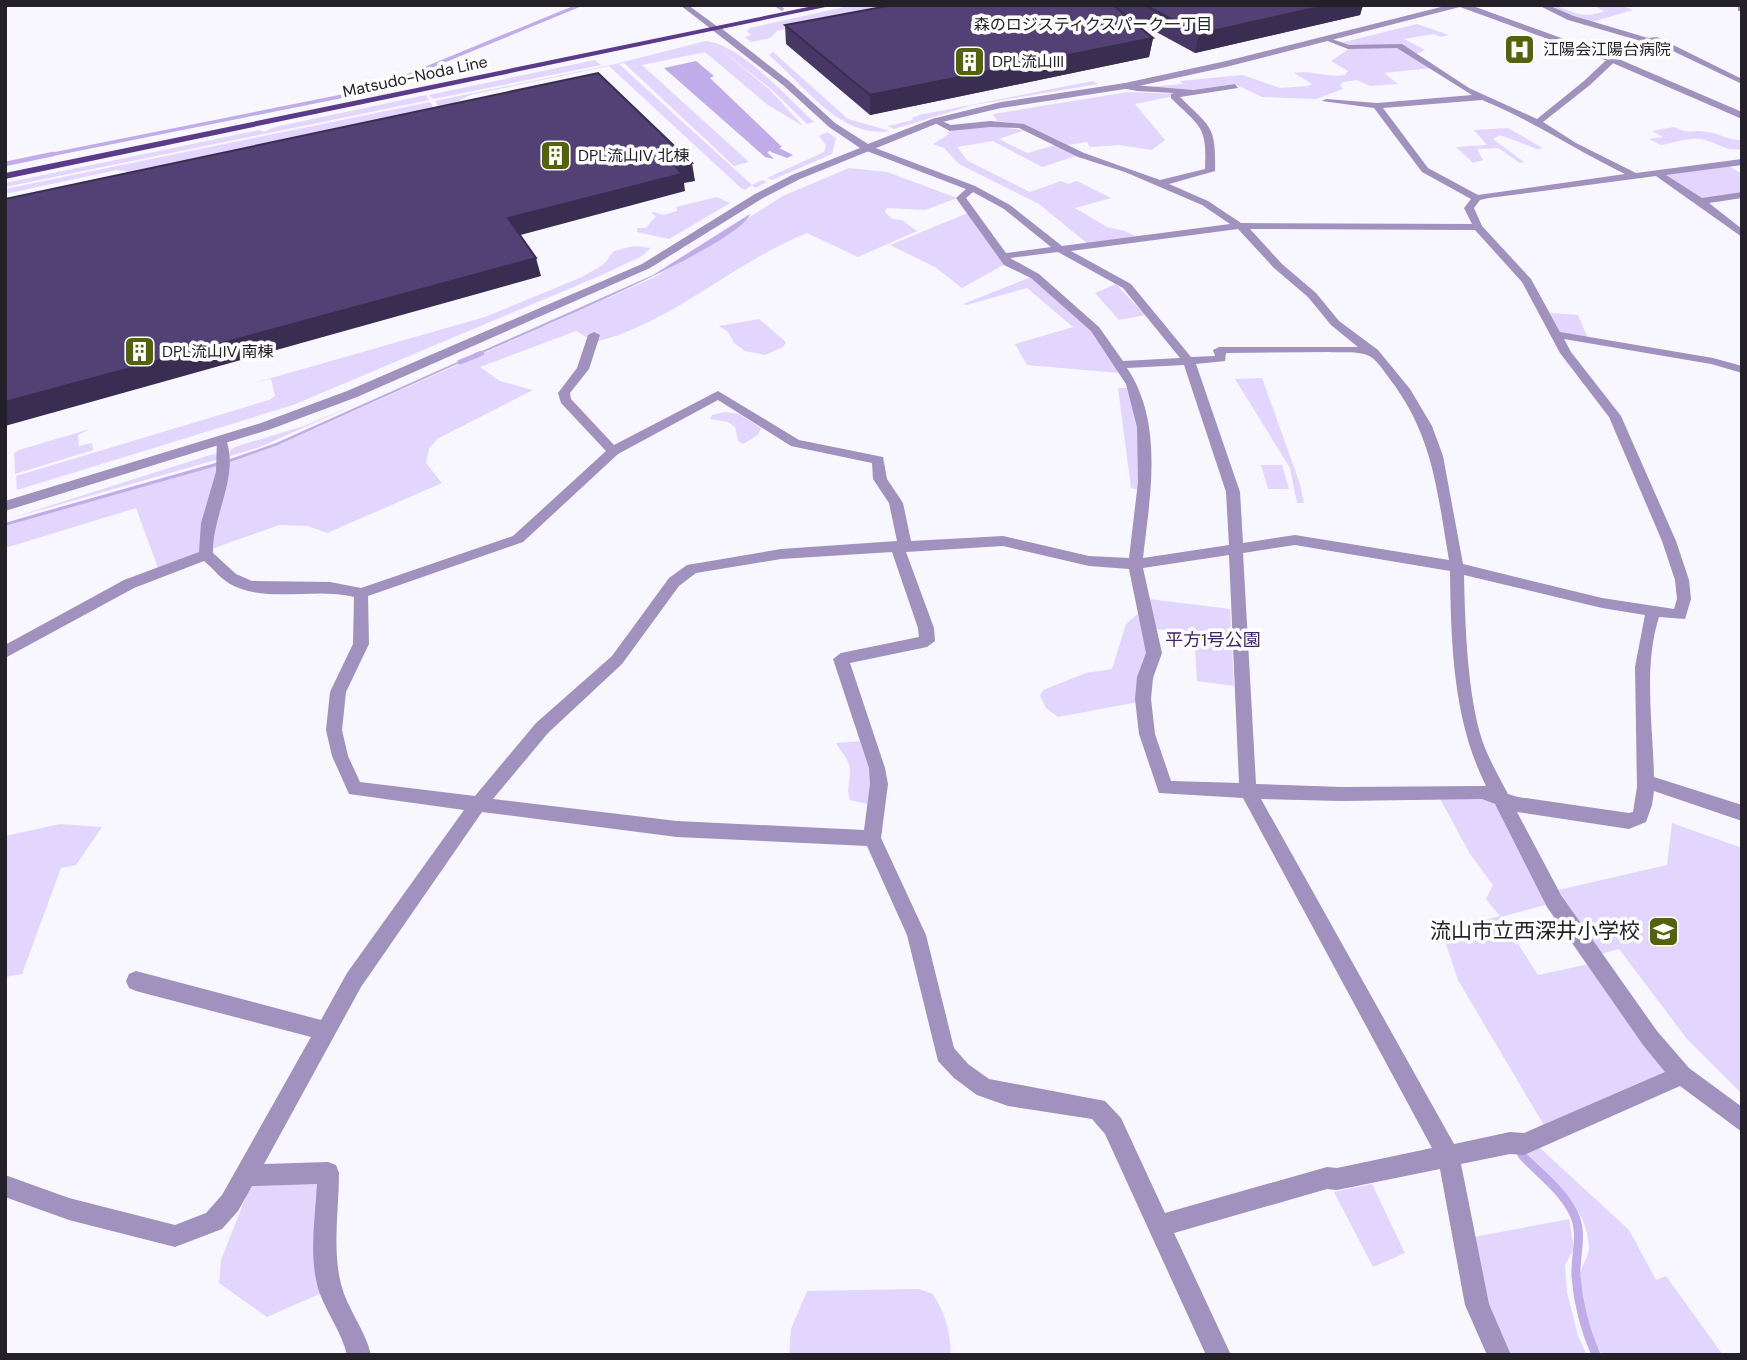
<svg xmlns="http://www.w3.org/2000/svg" width="1747" height="1360" viewBox="0 0 1747 1360" font-family="'DM Sans','Noto Sans JP',sans-serif">
<rect width="100%" height="100%" fill="#f8f6fe"/>
<path fill="#e2d6fe" d="M854,5H890L777,31L770,38L751,42L745,37L751,35L747,31L750,28Z
M1546,5C1571,6 1576,22 1604,11L1592,5H1621L1633,10L1592,22Z
M1417,24L1449,35L1441,37L1434,34L1404,39L1425,50L1416,54L1397,45L1351,46L1340,43Z
M706,41C740,44 788,98 814,122L807,124L771,89L715,45L770,90L803,126L768,105L705,52L642,65L749,162L734,166L624,63L619,64L752,185L762,180L767,182L755,188L752,185L745,190L741,188L609,66L470,95L441,110L435,101L615,64Z
M1383,45L1398,47L1431,68L1384,73L1398,84L1370,86L1357,80L1343,82L1340,86L1343,89L1316,99L1262,97L1235,84L1191,90L1150,89L1148,87L1183,84L1180,81L1243,75L1280,88L1308,86L1312,84L1294,73C1313,70 1326,78 1345,75L1348,71L1331,61L1350,48Z
M773,52L848,119L890,131C840,139 804,85 769,55Z
M595,60L601,65L433,99L429,95Z
M1093,81L1098,84L973,105L894,129L888,126L913,120L912,118L919,115Z
M1128,92L1183,94L1135,104L1165,140L1152,150L1119,145L1090,147L1087,142L1068,145L1026,125L997,121L993,114Z
M426,95L429,100L5,187V183L259,130L264,132L275,127Z
M430,102L434,108L127,176L126,171L117,170L5,194V189Z
M988,126L1025,130L999,139L1027,153L1056,145L1076,156L1042,167L993,141L957,147L968,161L1030,192L1061,181L1068,184L1077,181L1111,198L1075,208L1107,227L1125,231L1137,237L1088,244L1039,204L959,164L944,148L933,144L949,134L947,132Z
M1674,127C1690,135 1692,129 1707,132C1719,133 1727,140 1740,140L1742,149C1727,152 1718,143 1705,140C1690,136 1675,143 1661,145L1649,139L1663,137L1652,131Z
M1508,128L1543,148L1537,149L1500,135L1493,139L1524,162L1520,163L1498,148L1477,149L1483,160L1473,163L1456,147L1487,145L1474,130Z
M827,132L836,138L832,154L772,180L767,178L824,152L826,145L819,136Z
M1729,166L1742,174V194L1702,200L1665,175Z
M849,168L887,172L957,198L925,210L887,208L885,212L892,219L902,220L917,231L858,257L807,233C734,262 672,323 595,342L576,331L480,367L500,381L533,390L437,439L429,449L426,463L442,483L327,533L308,526L279,525L158,568L136,508L5,548V526L278,445L655,277L783,196Z
M717,197L730,203L669,239L637,232V228H646L656,216L651,213L654,212L663,215L677,211L676,207Z
M968,213L1005,264L962,288L935,267L890,245Z
M634,246L651,248L642,256L604,274L293,405L17,490L16,476L269,400L275,396L271,379L254,383L485,317L582,277L603,265L614,251Z
M1031,277L1091,330L1120,373L1027,365L1015,344L1073,327L1027,288L967,305L963,304Z
M1116,284L1145,315L1119,320L1095,293Z
M1550,313L1578,315L1588,338L1560,332Z
M759,319L786,342L783,347L765,355L745,351L734,343L728,332L719,326Z
M1262,378L1300,484L1304,503H1297L1290,468L1235,379Z
M1118,388H1128L1138,426V490L1131,488Z
M361,402L260,447L230,456V450L235,447L304,426Z
M725,412L739,414L761,428L758,435L743,444L738,441L735,427L728,422L710,419L712,415Z
M90,429L78,435L79,446L92,443L93,450L15,474L14,453L19,450Z
M218,454L219,459L5,520L210,455Z
M1261,465H1282L1289,489H1268Z
M1149,599L1230,609L1234,686L1197,681L1194,634L1156,629Z
M1140,612L1148,651L1144,666L1138,675V702L1058,717L1046,708L1040,696L1043,690L1086,673L1112,669L1126,624Z
M862,741L870,762L871,805L850,800C846,788 850,784 850,772C850,758 841,753 836,743Z
M1438,795L1480,797L1496,805L1549,904L1501,917L1538,975L1589,964L1668,1075L1545,1127L1458,980L1442,932L1500,916L1486,899L1493,885L1470,854Z
M1672,823L1742,848V1094L1687,1039L1619,949L1601,954L1558,890L1667,865Z
M60,824L102,827L76,865L61,868L22,974L5,977V836Z
M1540,1148L1629,1230L1656,1280L1666,1276L1723,1355H1602C1589,1332 1580,1304 1580,1277C1580,1266 1590,1256 1589,1246C1586,1205 1553,1180 1527,1153Z
M322,1181L324,1292L267,1317L219,1283L221,1260L251,1184Z
M1372,1184L1405,1253L1373,1267L1334,1192Z
M1569,1219L1574,1249L1565,1265L1567,1292L1578,1336L1587,1355H1511L1487,1301L1474,1237Z
M919,1289L933,1294C946,1315 950,1331 951,1355H789L791,1329L807,1291Z"/>
<path fill="#c0ace9" d="M696,61L714,76L710,78L782,147L767,152L774,159L765,157L664,68Z
M750,214C739,246 519,336 476,356L473,355L653,275Z
M464,359L466,360L278,445L230,462V459L276,443Z
M219,462L220,465L5,526V523L32,515Z"/>
<g fill="none" stroke-linecap="round" stroke-linejoin="round">
<path stroke="#c0ace9" stroke-width="3.5" d="M776,5L782,9
M44,156L373,90L580,5"/>
<path stroke="#c0ace9" stroke-width="4.5" d="M5,164L53,154
M476,355L482,353"/>
<path stroke="#c0ace9" stroke-width="5" d="M460,362L480,354"/>
<path stroke="#c0ace9" stroke-width="9" d="M1522,1155C1539,1173 1561,1189 1573,1212C1584,1234 1575,1253 1576,1276C1578,1304 1585,1330 1596,1355"/>
<path fill="#c0ace9" fill-rule="evenodd" d="M771,148H779L793,155L787,158L771,152Z"/>
<path fill="#a091be" fill-rule="evenodd" d="M680,5H688L722,30L715,32Z
M1538,5H1548L1574,16L1648,38L1657,37L1742,79V84L1654,42L1625,52L1590,85L1543,122L1576,143L1636,173L1742,159V165L1666,175L1702,198L1742,192V198L1709,203L1742,229V237L1656,176L1489,198L1480,200L1474,208L1482,226L1531,279L1560,332L1713,358L1742,366V373L1711,364L1564,339L1571,352L1621,416L1676,541L1689,580L1691,599L1685,619L1659,617C1643,667 1653,725 1654,777L1742,805V821L1654,791L1652,805L1646,822L1629,829L1517,812L1561,895L1657,1031L1689,1068L1742,1107V1132L1680,1086L1524,1155L1510,1154L1461,1164L1489,1304L1511,1355H1487L1465,1305L1440,1169L1337,1190L1327,1189L1174,1233L1231,1355H1206L1105,1134L1092,1119L1008,1106L977,1095L954,1078L938,1061L907,935L867,846L677,837L482,812L361,987L264,1164L328,1162L336,1165L339,1173C339,1209 332,1248 341,1284C347,1309 365,1329 371,1355H347C342,1333 328,1315 320,1294C308,1260 315,1220 317,1184L252,1186L238,1211L222,1229L175,1247L69,1220L5,1197V1175L69,1198L175,1225L206,1213L222,1195L311,1037L136,991L129,988L126,981L129,974L136,971L321,1020L347,973L464,810L349,794L332,756L326,730L330,692L353,644L354,597C315,587 271,603 234,586C222,581 214,569 204,561L134,588L5,658V645L124,580L199,552L201,523L216,472L217,437H225C241,473 212,515 213,553L236,574L252,581L330,582L361,588L513,536L606,451L561,403L558,393L577,368L588,335L594,332L600,335L589,369L570,393L571,399L614,445L718,391L799,440L883,457L887,479L903,503L911,541L1003,536L1089,556L1129,558L1138,482L1137,427L1126,384L1091,331L1031,278L1004,265L956,198L966,189L864,150V146H870L975,186L1010,205L1062,246L1230,224L1202,205L1125,172L1078,157L1019,128L990,127L950,131L931,121L935,118L951,125L990,121L1024,124L1084,153L1160,180L1205,169C1207,125 1201,128 1171,98V94L1174,93L1137,91L1122,88V84L1193,90L1235,84L1238,88L1180,97C1211,128 1216,125 1215,171L1169,184L1208,201L1241,223L1472,224L1464,208L1471,199L1422,172L1374,108L1322,101L1326,99L1377,103L1472,95L1397,48L1348,49L1325,40L1329,38L1349,45L1402,44L1469,88L1537,119L1584,81L1619,48L1641,41L1568,20ZM1482,100C1532,120 1576,150 1625,174L1478,195L1428,168L1383,108ZM973,192L1004,209L1051,247L1006,253L966,198ZM1238,229L1274,268L1308,297L1331,325L1358,347H1219L1213,350L1215,356L1191,357L1131,284L1071,251ZM1250,229L1475,230L1522,282L1560,353L1609,417L1662,541L1675,580L1677,599L1674,609L1602,598L1463,564L1443,456L1432,426L1410,389L1378,350L1339,321L1316,293L1282,264ZM1058,252L1123,288L1180,358L1123,361L1099,327L1039,274L1010,258ZM1329,352C1340,353 1356,351 1367,355C1376,358 1383,370 1389,378C1434,436 1437,492 1449,560L1295,535L1243,543L1240,492L1196,364L1225,361L1226,353ZM1184,365L1226,492L1229,545L1143,558C1150,496 1164,423 1127,368ZM718,400L791,446L872,463L873,479L889,503L897,541L781,549L687,565L669,578L612,656L536,723L475,796L360,782L348,756L342,730L346,692L369,644L368,596L523,542L618,454ZM1295,545L1450,571C1451,644 1453,720 1486,786L1342,787L1256,784L1243,553ZM1003,546L1089,566L1129,569L1146,653L1137,677L1135,699L1139,734L1159,793L1243,798L1432,1148L1337,1168L1327,1167L1165,1213L1121,1118L1105,1101L989,1079L968,1064L954,1048L926,935L881,838L888,784L885,768L850,663L927,647L935,641L934,628L906,552ZM892,552L918,628L919,637L841,653L833,659L869,768L870,784L864,830L677,821L493,799L548,733L622,664L679,586L696,573L781,559ZM1229,555L1239,783L1171,781L1155,734L1151,699L1153,678L1162,653L1143,568ZM1464,575L1602,608L1645,615L1635,667L1637,787L1633,812L1629,813L1518,797L1508,794C1497,773 1485,753 1479,730C1467,683 1465,623 1464,575ZM1261,799L1342,801L1482,799L1495,804L1547,907L1643,1045L1665,1072L1524,1133L1510,1132L1454,1144Z
M1738,7H1742V11H1738Z"/>
<path fill="#a091be" fill-rule="evenodd" d="M1449,5H1470L1614,57L1742,112V119L1608,61L1460,7L1226,67L1125,89L1001,108L938,123L800,179L763,198L650,268L357,397L271,429L5,511V501L261,423L347,391L642,264L755,194L792,175L860,148L829,127L783,85L715,32V28H721L789,81L835,123L868,144L932,119L1001,102L1125,83L1226,61Z"/>
<path fill="#5b3b89" fill-rule="evenodd" d="M818,5H835L5,179V173Z"/>
</g>
<path fill="#473765" d="M893,5H1363L1360,15L1195,53L1125,15L1153,38L1149,57L870,115L786,44L785,25Z"/>
<path fill="#3a2d52" d="M1328,5H1363L1360,15L1195,53L1199,34Z
M1153,38L1149,57L870,115V95Z
M692,163L695,181L684,183L685,191L513,237L508,218Z
M536,258L541,276L5,426V402Z"/>
<path fill="#534075" stroke="#3a2d52" stroke-width="2" d="M893,5H1113L1153,38L870,95L785,25Z
M1145,5H1328L1199,34Z
M598,73L692,163L676,167L682,174L508,218L536,258L5,402V199Z"/>
<defs>
<symbol id="hospital-square" viewBox="-11 -11 22 22"><rect x="-9" y="-9" width="18" height="18" rx="4" fill="#546308" stroke="#fff"/><path d="M-5-5h3v3.5h4V-5h3V5h-3V1.5h-4V5h-3Z" fill="#fff"/></symbol>
<symbol id="building-square" viewBox="-11 -11 22 22"><rect x="-9" y="-9" width="18" height="18" rx="4" fill="#546308" stroke="#fff"/><path d="M-4-6H4V6H1V3H-1V6H-4ZM-2.5-4.3h1.7v1.8h-1.7ZM.8-4.3h1.7v1.8H.8ZM-2.5-1h1.7V.8h-1.7ZM.8-1h1.7V.8H.8Z" fill="#fff"/></symbol>
<symbol id="school-square" viewBox="-11 -11 22 22"><rect x="-9" y="-9" width="18" height="18" rx="4" fill="#546308" stroke="#fff"/><path d="M0-5L7-2L0 1L-7-2ZM-4 1L0 2.5L4 1V4Q0 6-4 4Z" fill="#fff"/></symbol>
</defs>
<g fill-rule="evenodd">
<use href="#hospital-square" x="1502" y="32" width="35" height="35"/>
<use href="#building-square" x="952" y="44" width="35" height="35"/>
<use href="#building-square" x="538" y="138" width="35" height="35"/>
<use href="#building-square" x="122" y="334" width="35" height="35"/>
<use href="#school-square" x="1646" y="914" width="35" height="35"/>
</g>
<g text-anchor="middle" stroke-width="7" stroke-linejoin="round" paint-order="stroke">
<g font-size="16" fill="#232028" stroke="#fff">
<text x="1093" y="30">森のロジスティクスパーク一丁目</text>
</g>
<g font-size="16" fill="#232028" stroke="#fff" text-anchor="start">
<text x="1543" y="55">江陽会江陽台病院</text>
<text x="992" y="67">DPL流山III</text>
<text x="578" y="161">DPL流山IV 北棟</text>
<text x="162" y="357">DPL流山IV 南棟</text>
</g>
<g font-size="16" fill="#232028" stroke="#fff">
<text transform="translate(415 76) rotate(-12)" y="6">Matsudo-Noda Line</text>
</g>
<g font-size="18" fill="#402269" stroke="#fff">
<text x="1213" y="646">平方1号公園</text>
</g>
<g font-size="21" fill="#232028" stroke="#fff" text-anchor="end">
<text x="1640" y="938">流山市立西深井小学校</text>
</g>
</g>
<rect width="1747" height="1360" fill="none" stroke="#232028" stroke-width="14"/>
</svg>
